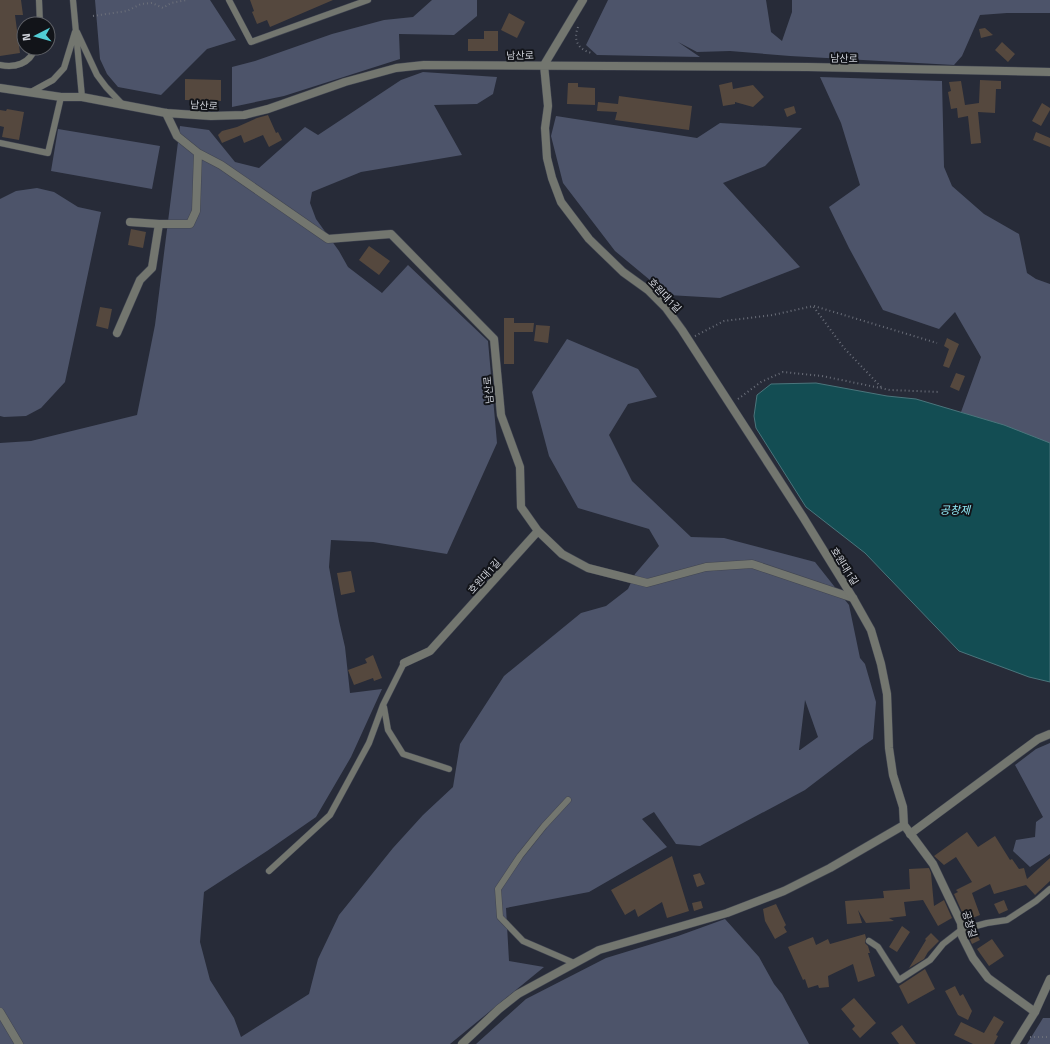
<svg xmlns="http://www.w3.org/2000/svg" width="1050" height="1044" viewBox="0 0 1050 1044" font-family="'Titillium Web','Noto Sans KR',sans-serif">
<rect width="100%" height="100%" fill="#272b38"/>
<path fill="#4d546a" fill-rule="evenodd" d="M95,0H210L236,40L207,49L161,95L118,87L107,74L100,59Z
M432,0H477V16L454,35L399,34L400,59L284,96L232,107V67L255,61L332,34L384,20L413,17Z
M608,0H766L771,32L782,41L792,12V0H1050V13H1007L980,15L962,56L954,65L790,56L730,51L697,52L678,42L700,57L597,55L586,45Z
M423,72L497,77L493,94L477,104L434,105L462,155L361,172L312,192L310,203L316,219L339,251L348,267L382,293L408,265L488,341L497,443L447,554L373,542L331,540L329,567L339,621L345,647L350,693L382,689L351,757L316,817L267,851L204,892L200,942L210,980L234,1018L241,1037L309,994L318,959L339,915L393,848L423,815L453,787L460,744L504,676L581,613L606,606L628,589L635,574L659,546L649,529L578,508L549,456L532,392L567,339L638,369L657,397L628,404L609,435L632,481L691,537L724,538L815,562L849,605L860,658L865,664L876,702L873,739L860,748L805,790L700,846L676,844L654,812L642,819L667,847L589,892L506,908L509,961L544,967L450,1044H0V443L31,441L137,415L155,325L180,126L209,130L235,162L259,168L305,127L318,135L401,80ZM805,700L818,737L800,750H799Z
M820,77L942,81L944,167L952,186L984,214L1019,234L1027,273L1036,279L1050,284V444L961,412L981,357L955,312L939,329L883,310L849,248L829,207L860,185L841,123Z
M556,116L697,138L720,123L802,128L765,166L723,183L800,267L720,298L668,295L615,251L563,183L551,136Z
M58,129L160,146L152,189L51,171Z
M37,188L54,192L78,207L101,212L65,382L41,408L26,416L4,417L0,416V199L16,191Z
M1050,743V854L1030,867L1013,851L1016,840L1035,837L1036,822L1043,817L1015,765L1036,749Z
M725,919L759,957L774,984L782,994L809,1044H476L526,999L606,958L678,936Z
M1043,1018H1050V1044H1027Z"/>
<path fill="#134d53" stroke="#4b757c" d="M816,383L887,396L916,399L1004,425L1050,443V682L1029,677L959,651L865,553L806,507L756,428L754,416L757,395L771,384Z"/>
<path fill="#55483e" d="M0,0H21L23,15H15L20,53L0,56Z
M250,0H333L270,27L267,20L257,24L252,12L254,11Z
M509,13L525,22L517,38L501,30Z
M985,28L993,35L981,38L979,29Z
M484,31H498V51H468V39H484Z
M1002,42L1015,54L1008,62L995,50Z
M185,79L221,80V101L185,100Z
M980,80L1001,81V89H996L995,113L978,112L981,143L971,144L968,116L958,118L957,108L951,109L948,92L951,91L949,82L961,81L965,105L979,103Z
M732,82L733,89L753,85L764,97L753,107L735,102V104L723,106L719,85Z
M568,83H578V87L595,88V105L567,104Z
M619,96L692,106L689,130L615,120L617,112L597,111L598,102L618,104Z
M1042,103L1050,108V110L1041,126L1032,121Z
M794,106L796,113L787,117L784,109Z
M7,109L24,112L19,140L2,137L4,127L0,126V110L6,111Z
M268,115L276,133L278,132L282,140L269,147L263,135L244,143L241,135L222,143L218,135L222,131L237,127L257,118Z
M1036,132L1050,138V147L1033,140Z
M131,229L146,232L143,248L128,245Z
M369,246L390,261L379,275L359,260Z
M100,307L112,309L108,329L96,326Z
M504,318H514V323H534L533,332H514V364H504Z
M536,325L550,326L548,343L534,341Z
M947,338L959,344L949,368L943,366L949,349L944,346Z
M956,373L965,376L959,391L950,387Z
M351,571L355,592L341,595L337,573Z
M373,655L382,678L374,681L373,678L354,685L348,670L367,663L365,659Z
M967,832L978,847L995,836L1010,860L1012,859L1019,869L1024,868L1027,879L1050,858V881L1035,895L1026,885L994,894L990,884L972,893L980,915L970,919L967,909L962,912L954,894L958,892L956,890L972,882L956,857L944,865L934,856Z
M672,856L689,911L667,918L662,902L638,917L635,909L625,915L611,890Z
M929,868L931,873L934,906L944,900L952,918L938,926L923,900L904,902L906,916L889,918L894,921L866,923L858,910L862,923L847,924L845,901L884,898L883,891L910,889L909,869Z
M700,873L705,884L697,887L693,875Z
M1004,900L1008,910L999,914L994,904Z
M701,901L703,908L694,911L692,903Z
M776,904L786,925L784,927L787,932L775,939L765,921L763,909Z
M902,926L910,932L897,952L889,947Z
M975,931L980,940L972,944L967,933Z
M931,933L939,941L928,952L924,959L909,968L926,940L925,939Z
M865,934L866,938L865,943L868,946L870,953H868L875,976L858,982L853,964L828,976L829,987L819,988L818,985L808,988L805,979L803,980L788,947L813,937L816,945L828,939L830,944Z
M992,939L1004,956L989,966L977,949Z
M925,969L935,989L908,1004L899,986Z
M955,986L960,996L963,994L972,1011L968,1020L958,1015L945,991Z
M854,998L876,1023L860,1038L852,1029L855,1026L841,1009Z
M994,1016L1004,1022L996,1035L998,1036L994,1044H973L954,1035L961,1022L984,1033Z
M902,1025L916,1044H899L891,1033Z"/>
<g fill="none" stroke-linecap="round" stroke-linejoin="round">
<defs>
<path id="service" d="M39,0L40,24
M73,0L82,97
M229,0L251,42L368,0
M77,32L97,75L106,87L122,104
M0,65C15,68 30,64 35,48
M31,92L53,80L64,68L75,32
M0,143L48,153L61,97
M384,707L388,730L403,754L449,769
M568,800L544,826L520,856L498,889L500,917L523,941L574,963
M269,871L330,815L369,743L383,705L404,663
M869,941L878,947L899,980L930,960L943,944L961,930L987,923L1007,920L1036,901L1050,889"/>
<path id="minor" d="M198,153L221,165L328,239L391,234L494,339L501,415L520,467L521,507L538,531L562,554L588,568L647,583L706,567L752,564L853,598
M130,222L159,224
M117,333L140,280L152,268L159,224H190L196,211L198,153L177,136L166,113
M404,663L430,651L538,531
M910,834L1038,739L1050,734
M0,1012L19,1044
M1015,1044L1035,1012L1050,979"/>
<path id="tertiary" d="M583,0L544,65L548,106L545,128L547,158L552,178L561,202L589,239L623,272L648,290L666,308L682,330L803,517L853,598L871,630L881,664L887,694L889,748L893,775L903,807L904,825
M0,88L61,97H82L166,113L211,116L244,115L268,109L345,82L396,68L424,65L808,67L1050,72
M904,825L933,864L961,923L962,936L973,958L988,978L1035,1012
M462,1044L499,1009L518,994L599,950L727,913L784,891L830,868L904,825"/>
</defs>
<use href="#service" stroke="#424652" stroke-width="7"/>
<use href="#minor" stroke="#424652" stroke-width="9"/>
<use href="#tertiary" stroke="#424652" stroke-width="9"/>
<path stroke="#6a6e79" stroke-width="2" stroke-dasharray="1 3" stroke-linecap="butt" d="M93,16L127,11L141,4L152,3L163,8L171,3L187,0
M578,27C573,40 578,50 592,53
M814,306L937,343
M695,336L724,321L773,315L813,306L844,348L882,388
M738,399L761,382L783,372L822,376L890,390L940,392
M1030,1037H1050"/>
<use href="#service" stroke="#73766f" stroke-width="6"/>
<use href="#minor" stroke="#73766f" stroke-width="8"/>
<use href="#tertiary" stroke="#73766f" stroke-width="8"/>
</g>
<g text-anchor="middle" stroke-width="4" stroke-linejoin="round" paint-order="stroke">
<g font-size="10" fill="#cfd2da" stroke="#121419">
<text transform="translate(520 55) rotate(-1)" y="4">남산로</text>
<text transform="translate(844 58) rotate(1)" y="4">남산로</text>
<text transform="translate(204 105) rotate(3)" y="4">남산로</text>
<text transform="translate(665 295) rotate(46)" y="4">호원대1길</text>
<text transform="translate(488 390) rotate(-95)" y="4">남산로</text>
<text transform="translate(845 566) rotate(58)" y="4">호원대1길</text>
<text transform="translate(484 576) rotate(-48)" y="4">호원대1길</text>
<text transform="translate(970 924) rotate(73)" y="4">공창길</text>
</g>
<g font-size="11" font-style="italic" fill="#93eefa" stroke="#121419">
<text x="955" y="514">공창제</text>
</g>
</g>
<g transform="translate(36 36) rotate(264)"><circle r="19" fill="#121419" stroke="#5e6066"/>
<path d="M0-3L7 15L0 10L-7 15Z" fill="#51ccd4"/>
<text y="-6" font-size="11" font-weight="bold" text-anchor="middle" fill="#cfd2da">N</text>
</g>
</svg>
